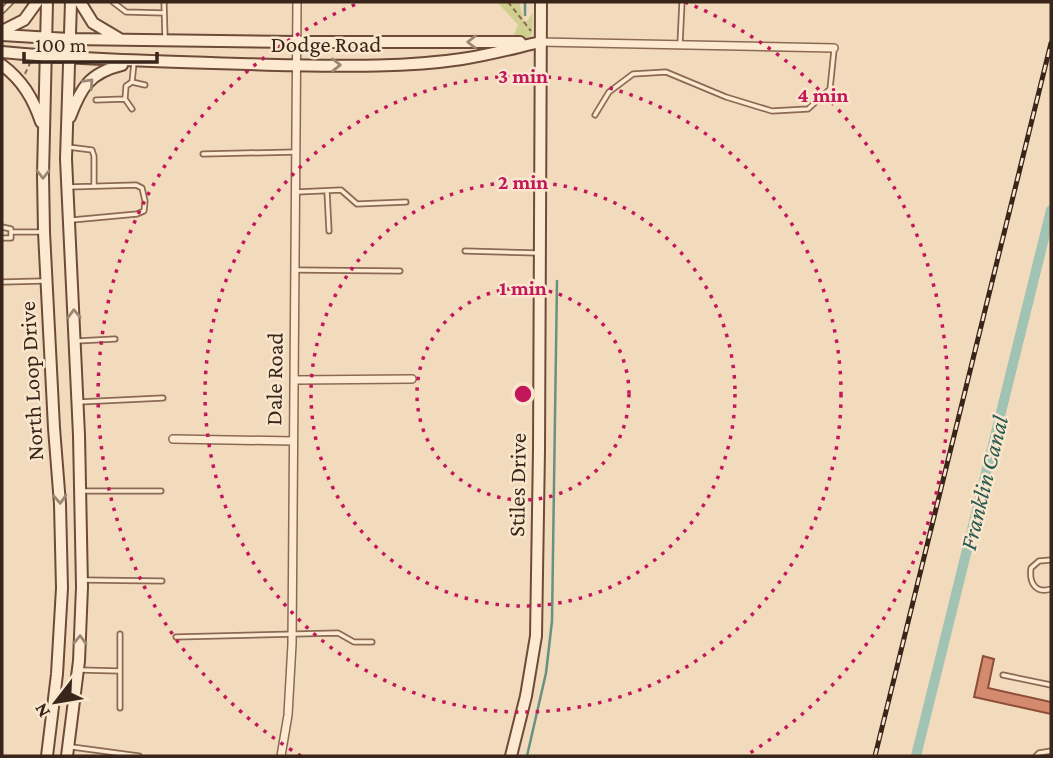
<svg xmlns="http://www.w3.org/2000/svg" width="1053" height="758" viewBox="0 0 1053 758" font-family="'Crimson Pro',serif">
<rect width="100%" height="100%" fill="#f2dabd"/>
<path fill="#d1cf90" d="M497,2H519L524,21H527L533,13L532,35L524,40H512L518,25Z"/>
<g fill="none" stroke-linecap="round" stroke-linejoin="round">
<path stroke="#679181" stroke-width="2.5" d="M525,15V2
M527,756L546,673L552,621L557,281"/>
<path stroke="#a1c3b4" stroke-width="10" d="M916,756L1051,210"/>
</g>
<path fill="#d48a6f" stroke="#8d4d38" stroke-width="2" d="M983,656L994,659L988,688L1051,702V714L974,697Z"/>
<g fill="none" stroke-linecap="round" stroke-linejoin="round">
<defs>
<path id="lane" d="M113,2L126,12L164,13
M164,2L165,38
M2,11L11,2
M680,44L682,2
M132,82L145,85
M125,99L132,109
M96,100L125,99L126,86L132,82L134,63
M595,115L609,92L633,74L666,72L726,97L772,111L808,109L830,89L834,50
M68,147L92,150L94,156V186
M203,154L296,152
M68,187L136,185L142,188L145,201L144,211L137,214L72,220
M327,191L329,231
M297,192L341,190L357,204L406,202
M2,227L11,229V232
M2,238H11V232H42
M465,251L538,253
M297,270L400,271
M3,282L43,281
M77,341L115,339
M79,402L163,398
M82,491H161
M1051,560L1039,561L1031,568C1029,582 1035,594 1051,589
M84,580L162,581
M176,637L338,633L354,642H372
M80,670L120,671V634
M120,671V708
M1003,675L1051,685
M72,747L139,756
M1036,756L1039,753L1051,751"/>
<path id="street" d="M540,42L834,48
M294,380L412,379
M173,439L293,441
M281,756L288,715L292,644L297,2"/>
<path id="secondary" d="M47,2L43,175L44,232L54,428L60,504L62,588L57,674L47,756
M80,2L93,23L120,39
M2,31L24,20L37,2
M2,35L69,39L297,42H520
M2,52C94,61 185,62 277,65C338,66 402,68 462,59C489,55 514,48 540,42
M2,65C22,80 33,98 41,122
M70,117C81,88 89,73 122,65
M67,756L79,661L82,587L79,435L66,159L71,2
M511,756L526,696L536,636L539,450L541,2"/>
</defs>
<use href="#lane" stroke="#8b6a54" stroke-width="7"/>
<use href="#street" stroke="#8b6a54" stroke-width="10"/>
<use href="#secondary" stroke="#6d4b38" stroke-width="14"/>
<path stroke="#8b6a54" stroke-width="2" stroke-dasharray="5 3.5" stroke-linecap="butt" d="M508,2L531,31
M25,74L30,63"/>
<use href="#lane" stroke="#fce9d0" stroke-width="3.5"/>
<use href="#street" stroke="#fce9d0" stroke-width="7"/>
<use href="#secondary" stroke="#fce9d0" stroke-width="10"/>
<defs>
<path id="rail" d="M875,756L1051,43"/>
</defs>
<use href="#rail" stroke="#39251a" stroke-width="5"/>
<use href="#rail" stroke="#f9e6cd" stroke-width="2.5" stroke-dasharray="8" stroke-linecap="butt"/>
</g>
<defs><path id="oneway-chevron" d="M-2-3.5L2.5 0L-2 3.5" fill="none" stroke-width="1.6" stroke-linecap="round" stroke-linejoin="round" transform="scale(1.75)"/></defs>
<g stroke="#9a8775">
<use href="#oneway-chevron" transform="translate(472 42) rotate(-180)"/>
<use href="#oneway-chevron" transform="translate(336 65) rotate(-1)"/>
<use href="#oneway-chevron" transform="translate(89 83) rotate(-47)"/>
<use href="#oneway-chevron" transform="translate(43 174) rotate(90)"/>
<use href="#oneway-chevron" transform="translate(74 314) rotate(-92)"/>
<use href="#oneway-chevron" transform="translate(60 499) rotate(87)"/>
<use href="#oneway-chevron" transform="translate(80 640) rotate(-88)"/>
</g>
<g fill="none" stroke="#c2185b" stroke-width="3.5" stroke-dasharray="3.5 7">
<circle cx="523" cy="394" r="106"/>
<circle cx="523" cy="394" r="212"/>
<circle cx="523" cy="394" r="318"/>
<path d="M301 756A424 424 0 0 1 361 2M685 2A424 424 0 0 1 745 756"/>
</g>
<g text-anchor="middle" stroke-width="5" stroke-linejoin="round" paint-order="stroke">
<g font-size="23" fill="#39251a" stroke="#f9e6cd">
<text x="326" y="52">Dodge Road</text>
<text transform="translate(274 379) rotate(-89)" y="8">Dale Road</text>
<text transform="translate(31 381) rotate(-93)" y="8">North Loop Drive</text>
<text transform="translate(517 485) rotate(-89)" y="8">Stiles Drive</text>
</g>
<g font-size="24" font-style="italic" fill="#285a50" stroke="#f9e6cd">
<text transform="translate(984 483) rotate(-76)" y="8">Franklin Canal</text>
</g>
</g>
<circle cx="523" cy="394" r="10" fill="#c2185b" stroke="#f9e6cd" stroke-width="3.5"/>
<g font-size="21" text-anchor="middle" font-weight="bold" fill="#c2185b" stroke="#f9e6cd" stroke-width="5" stroke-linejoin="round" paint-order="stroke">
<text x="523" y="83">3 min</text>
<text x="823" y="102">4 min</text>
<text x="523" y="189">2 min</text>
<text x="523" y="295">1 min</text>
</g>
<rect width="1053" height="758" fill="none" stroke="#39251a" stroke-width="7"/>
<g transform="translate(56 702) rotate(239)" stroke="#f9e6cd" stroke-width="5" paint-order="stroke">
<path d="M0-5L12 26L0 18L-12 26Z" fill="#39251a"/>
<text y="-10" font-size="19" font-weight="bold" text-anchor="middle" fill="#39251a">N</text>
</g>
<path d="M24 52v10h133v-10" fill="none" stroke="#39251a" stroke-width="3.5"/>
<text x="35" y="52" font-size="21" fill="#39251a" stroke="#f9e6cd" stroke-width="5" paint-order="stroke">100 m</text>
</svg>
